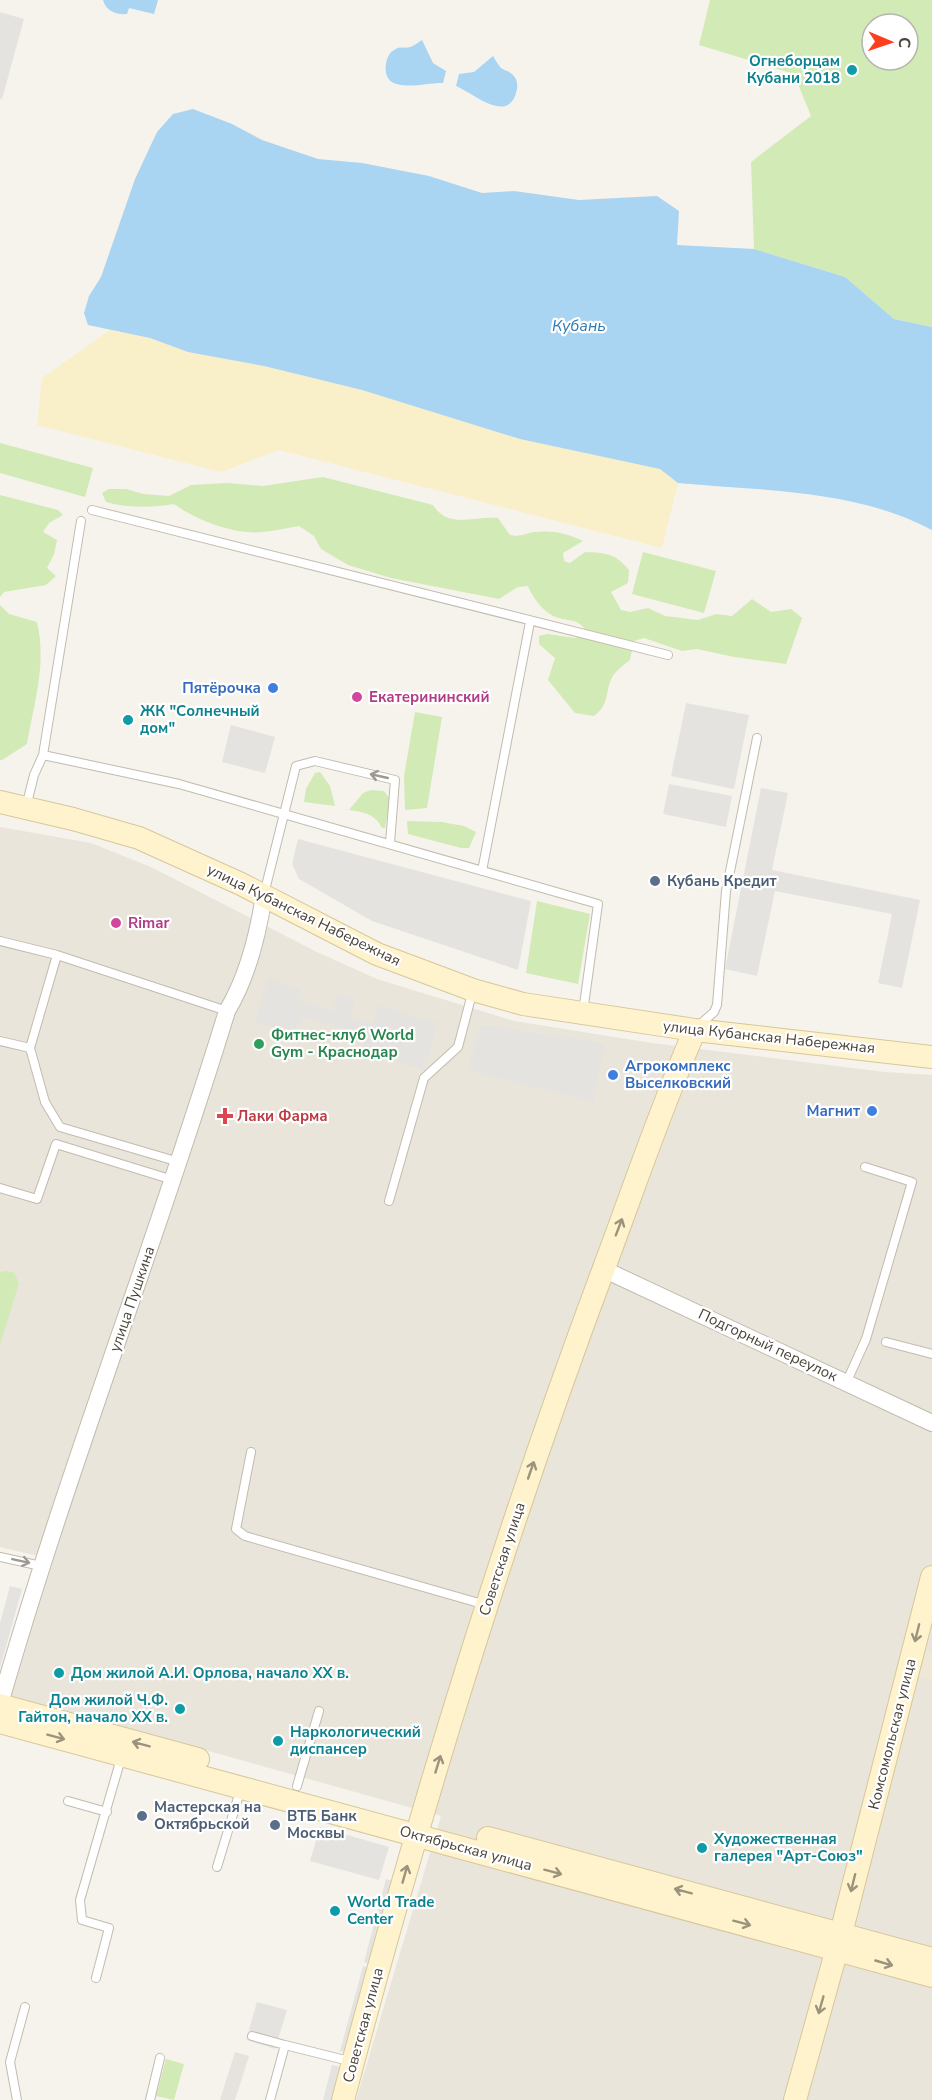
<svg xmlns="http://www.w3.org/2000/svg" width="932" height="2100" viewBox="0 0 932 2100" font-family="'Nunito Sans',sans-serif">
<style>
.residential{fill:#eae5da}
.industrial{fill:#e6e2dd}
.education{fill:#efe8d6}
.green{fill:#d2eab5;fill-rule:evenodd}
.sand{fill:#f9efc9}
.parking{fill:#e5e3e0}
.water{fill:#a9d4f2}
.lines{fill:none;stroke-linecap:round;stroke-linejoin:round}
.lane-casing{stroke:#c2bbae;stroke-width:10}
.street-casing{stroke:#c2bbae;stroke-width:18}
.secondary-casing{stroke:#d6c79b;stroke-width:24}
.lane{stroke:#fff;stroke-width:8}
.street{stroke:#fff;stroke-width:16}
.secondary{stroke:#fff3cd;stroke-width:22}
.oneway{stroke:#9c9892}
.oneway2{stroke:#9c937c}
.culture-dot{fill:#0f9aa8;stroke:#fff;stroke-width:2}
.shop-dot{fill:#3f7fe0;stroke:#fff;stroke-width:2}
.hotel-dot{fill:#d1479c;stroke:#fff;stroke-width:2}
.service-dot{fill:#5c6f8a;stroke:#fff;stroke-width:2}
.leisure-dot{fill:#2e9e5b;stroke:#fff;stroke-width:2}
.health-dot{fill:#e0444e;stroke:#fff;stroke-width:2}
.labels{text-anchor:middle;stroke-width:4.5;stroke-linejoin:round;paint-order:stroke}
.culture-label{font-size:15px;font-weight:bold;fill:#0d838f;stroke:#fff;text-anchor:start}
.shop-label{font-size:15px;font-weight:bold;fill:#366cbe;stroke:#fff;text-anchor:end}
.hotel-label{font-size:15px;font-weight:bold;fill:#b23c85;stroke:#fff;text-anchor:start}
.service-label{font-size:15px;font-weight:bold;fill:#4e5e75;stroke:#fff;text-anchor:start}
.street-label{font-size:15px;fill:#4b4439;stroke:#fff}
.leisure-label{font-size:15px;font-weight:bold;fill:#27864d;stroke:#fff;text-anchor:start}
.health-label{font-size:15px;font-weight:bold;fill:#be3a42;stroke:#fff;text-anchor:start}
.water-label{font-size:16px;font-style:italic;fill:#2e7ab2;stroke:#fff}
</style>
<rect width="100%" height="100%" fill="#f6f3ec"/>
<path class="residential" d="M0,827l91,16 60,24 168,86 58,26 137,42 138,22 233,29 47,3v1025h-576l85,-284 -430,-120 40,-137 -51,-12z"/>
<path class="industrial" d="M235,2052l14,4 -14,44h-15z"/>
<path class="education" d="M926,1651l6,2v28l-13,-4z"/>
<path class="green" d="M710,0h222v327l-38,-8 -49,-42 -91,-28 -3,-87 60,-46 -17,-42 -95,-29zM872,24h36v36h-36z
M0,443l93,25 -8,29 -85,-24z
M323,477l110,28c15,24 39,11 65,13l12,17c10,2 14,-1 24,-3 17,-2 34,1 49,9l-20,12 1,8 6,2 15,-11c21,1 30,1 44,18l-1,13 -17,9 10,18 9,2 18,-4 17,8 33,4 18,-6 16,2 20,-17 19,13 20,-3 11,9 -16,46 -52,-7 -37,-8 -15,2 -38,-13 -10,3 -4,19c-5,4 -11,8 -15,13 -11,13 -3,30 -21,43l-19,-3 -27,-33 7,-22 -16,-14v-8l8,-2 29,4 10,-8c-9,-10 -12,-9 -24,-11 -17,-4 -28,-19 -34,-33l-10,1 -19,12 -108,-21 -43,-13 -27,-16 -7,-13 -15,-10c-13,2 -25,5 -37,6 -28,3 -66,-12 -88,-28 -23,4 -46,4 -68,-2l-4,-9 7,-4h17l17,5 26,2 22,-11 37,-2 35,3z
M0,495l58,15 5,5 -14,8 -6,9 14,8 -3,14 -7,14 9,8 -10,9 -42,7 -4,5z
M643,552l73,19 -12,42 -72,-19z
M0,605l9,9 28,8c10,42 -3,80 -10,122l-25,16h-2z
M415,712l27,5 -15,91 -22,2 -1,-34z
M320,772l10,14 5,20 -31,-4 2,-13 9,-16z
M371,790l13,1 6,8 -5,29h-3c-7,-14 -18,-16 -33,-18l14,-17z
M407,821l35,1 22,4 12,6 -7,16h-8l-53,-14z
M537,901l53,13 -12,70 -52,-11z
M8,1271l6,2 5,10 -19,62v-73z
M166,2059l18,5 -10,36 -18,-4z"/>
<path class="sand" d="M110,330l40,8 38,14 76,14 98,24 158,49 140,30 18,14 -16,65 -383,-98 -58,22 -184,-47 5,-47z"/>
<path class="parking" d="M0,12l24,7 -22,80h-2z
M686,703l63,12 -15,74 -63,-13z
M231,725l44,12 -10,36 -43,-11z
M669,784l63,12 -6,31 -63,-13z
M761,788l27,5 -16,77 148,30 -18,88 -24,-5 14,-69 -117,-23 -18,85 -32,-7z
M298,839l233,62 -13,69 -146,-49 -73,-42 -7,-15z
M268,978l33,11 -3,11 35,11 5,-17 18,5 -6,18 23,7 6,-19 59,18 -14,47 -62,-19 5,-15 -66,-20 -6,18 -40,-12z
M480,1025l91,13 -4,22h6l-5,-1 4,-21 33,6 -12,58 -125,-31z
M10,1586l12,3 -22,79v-45z
M320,1827l69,20 -10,33 -69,-19z
M386,1879l11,3 -23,84 -10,-4z
M363,1966l10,4 -23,83 -10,-2z
M257,2002l30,8 -12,39 -29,-9z
M332,2065l14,3 -9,32h-14z"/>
<path class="water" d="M103,0h55l-4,14 -25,-6 -2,6c-11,1 -21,-3 -24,-14z
M422,40l11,23 13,8 -3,12c-18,-1 -62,14 -57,-19 1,-6 3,-12 10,-15 4,-3 9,0 14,-2 4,-1 9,-5 12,-7z
M493,56c2,3 5,9 8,12 4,3 9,3 12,7 5,5 5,12 3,18 -9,31 -43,0 -60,-7l3,-12 15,-2z
M193,109l39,15 30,16 56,19 44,4 67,13 53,17 32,-2 65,9 78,-4 22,15 -2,34 77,4 91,28 49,42 38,8v203c-77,-41 -169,-39 -254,-47l-18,-14 -140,-30 -158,-49 -98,-24 -76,-14 -38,-14 -62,-13 -4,-12 5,-17 12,-19 34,-98 22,-47 16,-18z"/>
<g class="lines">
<g class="lane-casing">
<path id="lane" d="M92,510l576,145
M43,755l136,29 419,120 -15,108
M26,807l8,-32 9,-20 38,-234
M482,871l48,-249
M264,894l32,-128 19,-5 80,19 -5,63
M0,941l57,14 170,56
M57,955l-27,93 15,54 15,25 119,35
M697,1027l17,-15 3,-7 9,-114 31,-153
M0,1041l30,7
M0,1188l37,11 19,-55 117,36
M389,1201l35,-123 34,-31 15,-57
M886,1342l46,12
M847,1381l19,-42 46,-157 -47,-15
M251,1452l-15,77 9,7 241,69
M0,1557l41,9
M297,1786l22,-75
M68,1801l39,11
M217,1867l24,-79
M96,1978l13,-50 -27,-8 -2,-20 42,-145
M252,2036l33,9
M17,2100l-7,-38 15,-55
M150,2100l10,-42
M270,2100l15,-55 68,17"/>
</g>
<g class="street-casing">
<path id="street" d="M603,1269l329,154
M0,1704c67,-234 156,-460 227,-693 21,-35 31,-76 37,-116"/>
</g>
<g class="secondary-casing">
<path id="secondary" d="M0,802l73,17 66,19 102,46 136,70 96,36 50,14 172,26 237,27
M0,1705l198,54
M0,1722l932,254
M488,1838l444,121
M343,2100c74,-281 159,-560 261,-832 30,-80 57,-161 91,-238
M795,2100l42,-151 95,-372"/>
</g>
<use href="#lane" class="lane"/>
<use href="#street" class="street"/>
<use href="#secondary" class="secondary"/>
</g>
<defs><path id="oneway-shaft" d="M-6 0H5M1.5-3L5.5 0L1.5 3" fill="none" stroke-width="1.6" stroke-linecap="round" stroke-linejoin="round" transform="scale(1.5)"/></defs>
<g class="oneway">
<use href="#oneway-shaft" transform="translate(379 776) rotate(-167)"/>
<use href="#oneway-shaft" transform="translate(21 1561) rotate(12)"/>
</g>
<g class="oneway2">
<use href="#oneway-shaft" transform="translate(619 1227) rotate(-69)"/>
<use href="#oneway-shaft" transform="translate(531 1470) rotate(-71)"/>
<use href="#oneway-shaft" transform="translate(917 1633) rotate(104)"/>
<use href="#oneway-shaft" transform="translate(56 1737) rotate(15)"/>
<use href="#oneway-shaft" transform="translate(141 1744) rotate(-165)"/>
<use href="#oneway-shaft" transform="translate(438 1764) rotate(-73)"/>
<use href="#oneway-shaft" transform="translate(553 1872) rotate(15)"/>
<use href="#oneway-shaft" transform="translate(405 1874) rotate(-74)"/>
<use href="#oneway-shaft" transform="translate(853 1883) rotate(104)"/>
<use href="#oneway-shaft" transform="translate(683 1891) rotate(-165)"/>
<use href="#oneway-shaft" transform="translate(742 1923) rotate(15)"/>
<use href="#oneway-shaft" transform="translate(884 1963) rotate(16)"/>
<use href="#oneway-shaft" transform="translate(821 2005) rotate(106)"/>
</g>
<g class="culture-dot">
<circle cx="852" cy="70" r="6"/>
<circle cx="128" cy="720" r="6"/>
<circle cx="59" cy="1673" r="6"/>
<circle cx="180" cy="1709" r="6"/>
<circle cx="278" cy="1741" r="6"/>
<circle cx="702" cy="1848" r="6"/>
<circle cx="335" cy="1911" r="6"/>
</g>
<g class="shop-dot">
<circle cx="273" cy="688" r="6"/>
<circle cx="613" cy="1075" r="6"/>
<circle cx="872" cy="1111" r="6"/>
</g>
<g class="hotel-dot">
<circle cx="357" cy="697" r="6"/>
<circle cx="116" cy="923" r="6"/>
</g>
<g class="service-dot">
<circle cx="655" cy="881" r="6"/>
<circle cx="142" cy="1816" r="6"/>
<circle cx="275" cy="1825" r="6"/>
</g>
<circle class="leisure-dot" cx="259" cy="1044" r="6"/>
<path class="health-dot" d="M222 1107h6v6h6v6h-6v6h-6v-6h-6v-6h6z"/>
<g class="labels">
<g class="culture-label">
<text x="840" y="66" text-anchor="end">Огнеборцам<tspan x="840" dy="17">Кубани 2018</tspan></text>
<text x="140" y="716">ЖК "Солнечный<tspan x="140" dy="17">дом"</tspan></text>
<text x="71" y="1678">Дом жилой А.И. Орлова, начало XX в.</text>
<text x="168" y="1705" text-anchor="end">Дом жилой Ч.Ф.<tspan x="168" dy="17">Гайтон, начало XX в.</tspan></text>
<text x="290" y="1737">Наркологический<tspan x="290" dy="17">диспансер</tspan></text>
<text x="714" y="1844">Художественная<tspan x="714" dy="17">галерея "Арт-Союз"</tspan></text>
<text x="347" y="1907">World Trade<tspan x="347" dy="17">Center</tspan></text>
</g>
<g class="shop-label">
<text x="261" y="693">Пятёрочка</text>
<text x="625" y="1071" text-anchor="start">Агрокомплекс<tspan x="625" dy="17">Выселковский</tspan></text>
<text x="860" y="1116">Магнит</text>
</g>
<g class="hotel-label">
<text x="369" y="702">Екатерининский</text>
<text x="128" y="928">Rimar</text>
</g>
<g class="service-label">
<text x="667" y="886">Кубань Кредит</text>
<text x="154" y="1812">Мастерская на<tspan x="154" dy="17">Октябрьской</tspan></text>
<text x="287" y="1821">ВТБ Банк<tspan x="287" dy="17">Москвы</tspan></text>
</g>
<g class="street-label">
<text transform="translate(304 915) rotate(26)" y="5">улица Кубанская Набережная</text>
<text transform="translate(769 1037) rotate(6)" y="5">улица Кубанская Набережная</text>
<text transform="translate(132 1299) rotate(-71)" y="5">улица Пушкина</text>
<text transform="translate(768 1345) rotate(25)" y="5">Подгорный переулок</text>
<text transform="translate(502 1559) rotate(-72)" y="5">Советская улица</text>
<text transform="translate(892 1734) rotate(-76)" y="5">Комсомольская улица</text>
<text transform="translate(466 1848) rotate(15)" y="5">Октябрьская улица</text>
<text transform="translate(363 2025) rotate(-75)" y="5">Советская улица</text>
</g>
<g class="leisure-label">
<text x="271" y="1040">Фитнес-клуб World<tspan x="271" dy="17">Gym - Краснодар</tspan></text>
</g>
<g class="health-label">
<text x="237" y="1121">Лаки Фарма</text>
</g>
<g class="water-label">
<text x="579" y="331">Кубань</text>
</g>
</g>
<g transform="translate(890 42) rotate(92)"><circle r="28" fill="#ffffff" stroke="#b7b4b0" stroke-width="1.5"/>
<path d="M0-4.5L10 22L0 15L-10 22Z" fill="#fc3f1d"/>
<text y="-9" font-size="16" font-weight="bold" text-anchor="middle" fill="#4b4439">С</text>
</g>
</svg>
